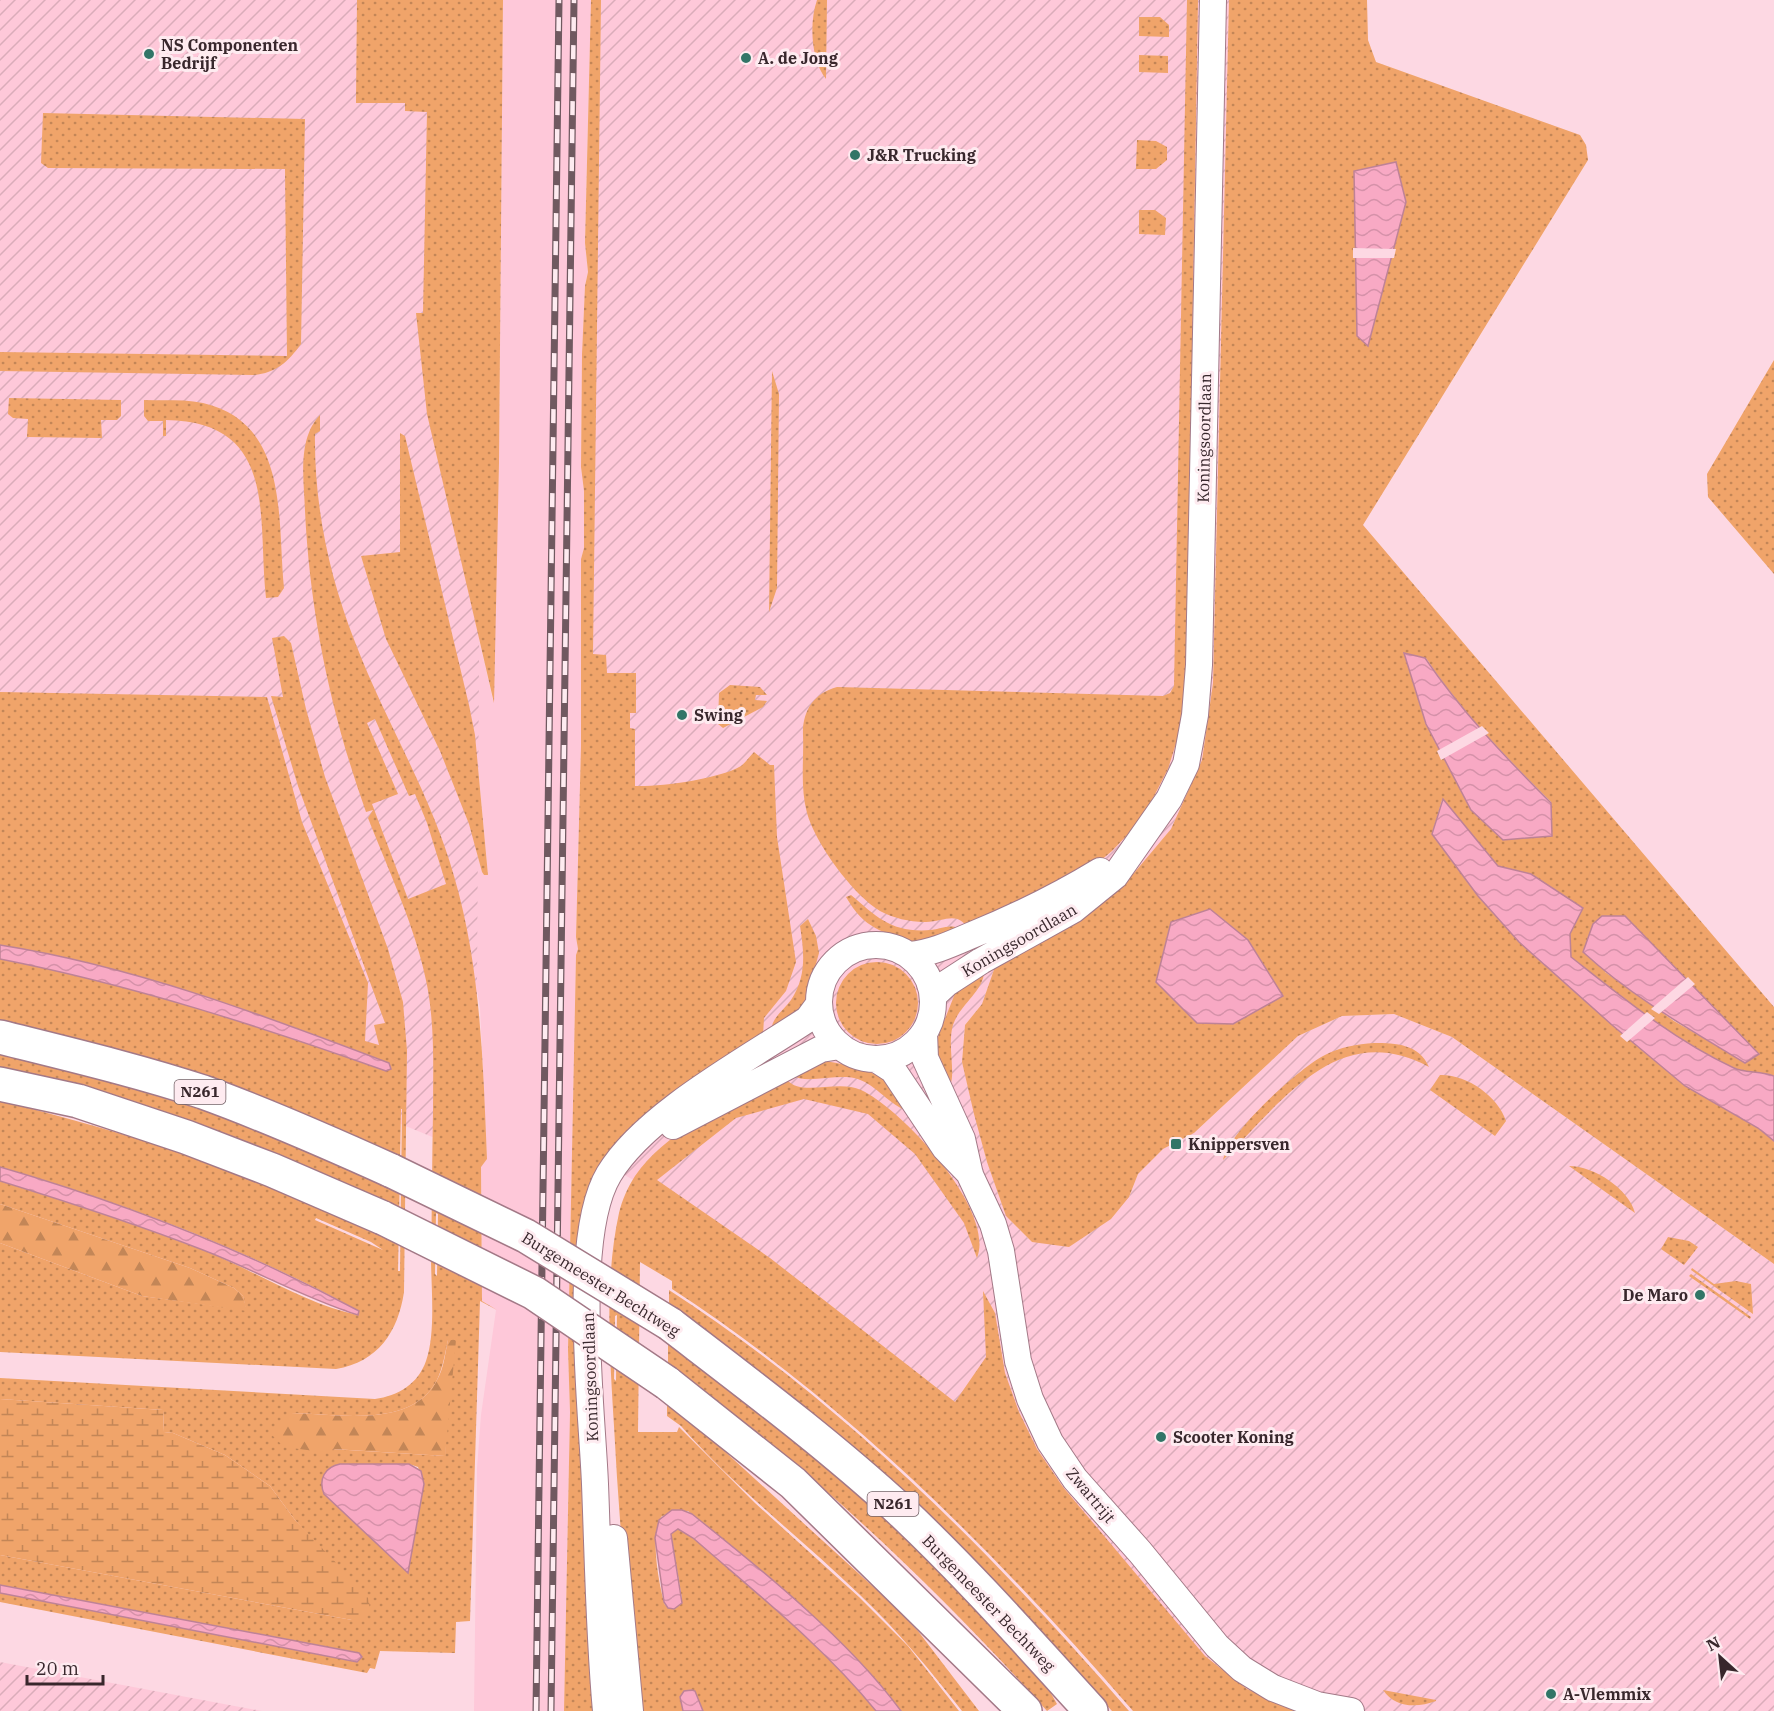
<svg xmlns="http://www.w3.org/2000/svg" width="1774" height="1711" viewBox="0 0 1774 1711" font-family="'IBM Plex Serif',serif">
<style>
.built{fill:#fec8d9}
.industrial{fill:url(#industrial-furrows)}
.grass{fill:url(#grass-dots);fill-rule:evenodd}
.forest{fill:url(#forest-firs)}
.wetland{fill:url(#wetland-marsh)}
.water{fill:url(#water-waves);stroke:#be8296;stroke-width:1.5}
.pier{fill:#fdd8e3}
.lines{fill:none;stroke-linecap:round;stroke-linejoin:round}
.minor-casing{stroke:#a37987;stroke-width:28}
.major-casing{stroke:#a37987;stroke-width:36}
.minor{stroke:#fff;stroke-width:26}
.major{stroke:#fff;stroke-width:33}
.rail-casing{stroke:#705960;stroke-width:7}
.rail{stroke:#feebf0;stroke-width:4.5;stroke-dasharray:14;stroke-linecap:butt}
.major-bridge-casing{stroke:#a37987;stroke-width:36;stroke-linecap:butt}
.major-bridge{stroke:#fff;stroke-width:33}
.poi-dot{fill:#327567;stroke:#feebf0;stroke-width:2}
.labels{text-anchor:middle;stroke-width:6;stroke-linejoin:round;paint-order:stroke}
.shield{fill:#feebf0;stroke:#736267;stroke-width:1.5}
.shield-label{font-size:15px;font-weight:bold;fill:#38272c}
.poi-label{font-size:16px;font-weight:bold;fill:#38272c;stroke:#feebf0;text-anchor:start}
.street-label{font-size:16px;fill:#38272c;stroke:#feebf0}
</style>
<defs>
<pattern id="industrial-furrows" width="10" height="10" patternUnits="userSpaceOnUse" patternTransform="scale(1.5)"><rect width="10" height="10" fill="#fec8d9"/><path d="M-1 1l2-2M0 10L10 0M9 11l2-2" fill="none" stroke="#daacba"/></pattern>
<pattern id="grass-dots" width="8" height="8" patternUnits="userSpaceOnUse" patternTransform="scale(1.5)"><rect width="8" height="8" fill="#f0a46a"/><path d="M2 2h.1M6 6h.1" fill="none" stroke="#c38657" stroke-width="1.8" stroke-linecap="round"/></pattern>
<pattern id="forest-firs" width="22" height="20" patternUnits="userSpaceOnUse" patternTransform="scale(1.5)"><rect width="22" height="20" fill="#f0a46a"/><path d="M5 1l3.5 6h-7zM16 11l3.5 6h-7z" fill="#c38657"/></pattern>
<pattern id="wetland-marsh" width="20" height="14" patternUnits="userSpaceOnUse" patternTransform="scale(1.5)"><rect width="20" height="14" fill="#f0a46a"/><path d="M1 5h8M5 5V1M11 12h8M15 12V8" fill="none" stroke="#c38657"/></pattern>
<pattern id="water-waves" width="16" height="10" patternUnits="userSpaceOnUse" patternTransform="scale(1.5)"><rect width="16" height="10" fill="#f8a9c4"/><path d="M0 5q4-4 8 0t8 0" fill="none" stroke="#d591a9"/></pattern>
</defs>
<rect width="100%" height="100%" fill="#fdd8e3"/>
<path class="built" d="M503,0h88l-6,243 3,29 -3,14 -3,68 -1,113 3,24v57l-3,11v187l-5,191 2,12 -2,6 -8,395 2,62 -6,299h-90l3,-243 4,-53 15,-105 -14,-9 -1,-135 6,-7 -7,-151 -6,-35 -5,-149 13,48 2,3h4l-13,-140 -48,-321 66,286 6,-237z"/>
<path class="industrial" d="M0,0h483l-7,1155 -114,-47 -362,-108z
M596,0h633l-16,683 -11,77 -31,69 -37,44 -54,45 -83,43 -15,43 -17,21 -3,37 25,100 19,54 26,26 97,-45 9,-23 25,-25 31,-16 104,-97 44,-20 52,-2 58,23 322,227v447h-514l-574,-501 -107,-61z
M0,1662l262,49h-262z"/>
<path class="grass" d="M357,0h146l-4,463 -5,240 -67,-289 -11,-101h7l4,-201 -22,-1v-8h-49z
M591,0h10l-8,654 13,1 1,18h29v40h-6v15l5,1v57c25,1 84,-7 106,-20 5,-4 8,-9 13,-14l16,13h4l3,72 19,125 -10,29 -22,27 -1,17 -164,142v534h-35l6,-299 -2,-62 8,-395 2,-6 -2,-12 5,-191v-187l3,-11v-57l-3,-24 1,-113 3,-68 3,-14 -3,-29z
M817,0h10l-1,79c-15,-19 -17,-56 -9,-79z
M1187,0h11l-11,654 -3,52 -6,31 -10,32 -16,31 -18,28 -22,23 -12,10 -131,69c-12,-21 -26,-7 -45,-8 -14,0 -31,-4 -44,-11 -27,-16 -65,-68 -73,-98 -7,-26 -3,-53 -4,-78 -1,-24 11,-42 34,-48l326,9 7,-3 4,-7z
M1229,0h138l1,40 8,22 204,73 6,10 2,15 -225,365 411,482v69c-13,-5 -30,-3 -40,-8 -60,-28 -111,-70 -163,-111l-1,-23 -39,-60 -33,-8 -56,-66 -10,34 46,62 41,46 166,144 73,42 16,13v123l-322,-227 -58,-23 -52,2 -44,20 -104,97 -31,16 -25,25 -9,23 -18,22 -42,28 -37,-5 -26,-26 -19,-54 -13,-48 -12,-52 3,-37 17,-21 15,-43 83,-43 54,-45 37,-44 31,-69 11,-77zM1354,171l52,31 -38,144 -12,-128zM1426,658c35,53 80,99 125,144v34l-48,4zM1602,916h23l133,137 -13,9 -71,-41 -69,-49z
M1139,17h21l9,8v12l-30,-1z
M1139,55l29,1v17l-29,-1z
M43,113l262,6 -4,225c-13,18 -25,29 -47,31l-254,-4v-19l287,4 -2,-187 -237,-1 -7,-5z
M1137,140l19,1 11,6v13l-11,9h-20z
M1139,210h16l11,8 -1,17 -26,-1z
M1774,360v214l-66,-77 -1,-23z
M772,371l7,23 -2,194 -8,24z
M9,398l112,2v16l-4,4h-16l1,18 -75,-1 1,-18 -15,-1 -5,-4z
M144,400c20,1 40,-1 59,3 87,20 74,118 81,185l-6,9 -12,1c-9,-81 13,-176 -100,-178v16h-3v-15h-15l-4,-5z
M320,415v16l-5,3c-1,71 14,142 40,208 30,79 76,152 99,234 27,92 29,187 33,283l-6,8 1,134 15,9 -17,-9 -10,320 -14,1 -1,31 -75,-2 -5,18 -5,-1 -3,5 -367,-71v-9l36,6 321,63 2,-9 -359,-68v-30l352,65 -24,-63 -33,-37 -25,-34 -45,-31 -52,-22 -9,-1 -1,-22 -163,-11v-21l375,21c23,-3 43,-15 51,-38 10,-28 5,-74 5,-104 1,-49 1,-97 2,-145 0,-43 2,-85 -6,-127 -11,-57 -38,-113 -59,-167l5,-8 -7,2c-35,-98 -56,-198 -61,-301 -1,-31 -8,-72 15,-96zM375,719l34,77 6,-2 12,29 19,61 -38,15 -36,-95 26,-10 -31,-71zM436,1213l2,1 -1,62 -2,-2zM448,1340l-3,116 -113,-7 -41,-36c46,1 121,16 146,-33 6,-12 8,-27 11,-40zM340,1464h69l9,3 6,17 -17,88 -83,-78 -2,-10z
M400,433l5,3 64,269 6,30 13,140h-4l-2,-3 -13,-48 -29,-73 -54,-112 -25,-83 39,-4z
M284,636l7,7 15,66 19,68 63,172 15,53 4,49 -3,241c-6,40 -26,70 -68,77l-336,-17v-109l142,53 104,14 -3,-14 -9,-8 -44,-20 -190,-64v-23c68,21 136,43 203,69 51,20 101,54 155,65l1,-4c-113,-62 -235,-108 -359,-144v-66c87,21 173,47 257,79 20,8 40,15 59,24 22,10 43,25 67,32l1,-35c-127,-53 -250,-97 -384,-129v-19l93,23 115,36 97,37 79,34 -1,-32c-124,-56 -251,-97 -383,-129v-330l267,5 35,125 66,161 -3,58 14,4 -5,-20 11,-2 -87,-237 -27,-90 12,1 -11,-59zM401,1109h1l-2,162h-2zM316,1218l55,24 12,8 -68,-30z
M730,685l30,2 7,8h-11l-1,5 12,1 -4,6 -40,21 -5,-4 1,-31z
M851,895c27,23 41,38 80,35 9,-1 18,-6 27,-2l-42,16c-34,-13 -51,-14 -70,-47z
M808,919l8,17 3,17 -12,43 -8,17 -28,18c1,-14 13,-21 20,-31 16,-24 13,-48 9,-74z
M836 1003a41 41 0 1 1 82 0a41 41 0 1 1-82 0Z
M984,974c-3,19 -25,32 -31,51 -6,19 3,49 -3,60 -12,-14 -17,-33 -11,-51l17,-43z
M1374,1043c22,0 45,1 55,24 -91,-49 -148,36 -206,93 6,-28 76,-92 102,-105 15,-8 32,-11 49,-12z
M820,1061c15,0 56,10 68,21 7,6 12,19 17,28 -19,-8 -30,-27 -51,-32 -18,-4 -48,6 -60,-2z
M1440,1075c26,-1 58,21 66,46l-11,15 -65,-46z
M787,1080c15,17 51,-1 74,10 41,19 135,120 116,168l-13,-35 -49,-69 -47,-40 -64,-15 -68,19 -79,62 113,78 185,144 31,-45 -3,-66 12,22 10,60 14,39 18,37 26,38 142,169 42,33 49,22h-163c-137,-158 -286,-308 -461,-422v-8l-32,-19 -2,170h39l2,-5 76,76 104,94 49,49 51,65h-58l-40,-48 -73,-68 -100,-84 -26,5c-13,16 -3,70 3,89l9,4 8,-10 -11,-65 7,-5 15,9c63,55 131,108 183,173h-173l-8,-19 -4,-2 -11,7 3,14h-43c-13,-94 -21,-190 -26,-285 -4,-69 -10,-144 5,-213 3,-13 9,-26 16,-37 36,-51 98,-71 152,-96zM617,1315l-1,66 -2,-2 1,-63z
M1569,1166c25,0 60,23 66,47z
M1668,1237l21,4 9,6 -14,18 -23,-16z
M1692,1268l22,16 22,-3 15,3 2,30 -62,-44z
M1691,1274l60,43 -1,2 -61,-43z
M669,1290c175,113 324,264 460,421h-17l-125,-137 -318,-267z
M668,1342l186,147 85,80 105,112 13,23 -10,7c-115,-129 -240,-245 -379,-347z
M667,1403l42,34 182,166 27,28 61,80h-17c-32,-41 -64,-80 -102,-116 -59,-57 -125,-107 -179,-169l-14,-10z
M1383,1690l53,10v1c-19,7 -41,7 -53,-11z"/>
<path class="forest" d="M0,1204l190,64 44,20 9,8 4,15 -105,-15 -142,-53z
M448,1340h8l-11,116 -112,-7 -3,4 -46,-6 -15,-15 22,-19c46,1 121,16 146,-33 7,-12 8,-27 11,-40z"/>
<path class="wetland" d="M0,1399l163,11 1,22 9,1 52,22 45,31 25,34 72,75c6,14 0,25 -15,25l-352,-65z"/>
<path class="water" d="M1396,162l10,40 -38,144 -11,-10 -3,-165z
M1404,653l21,5c36,53 81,100 126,145l1,33 -49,4 -32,-30 -45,-86z
M1443,799l55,67 33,8 52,34 -13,26 1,23c52,41 103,83 163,111 10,5 27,3 40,8v65l-16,-13 -73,-42 -73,-61 -93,-83 -41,-46 -46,-62z
M1210,909l38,31 35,56 -50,28 -36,-1 -41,-41 15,-60z
M1602,916h23l134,138 -14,9c-56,-34 -113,-66 -162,-111l10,-28z
M0,945c133,21 263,70 389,118l2,6 -5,2c-127,-45 -254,-86 -386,-112z
M0,1167c124,36 245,83 359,144l-1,4c-54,-17 -103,-45 -155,-65 -67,-26 -135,-48 -203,-69z
M340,1464h69l12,7 3,13 -16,89 -84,-79c-6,-15 1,-27 16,-30z
M672,1510h10l10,4c69,55 157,126 209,197h-25c-53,-65 -120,-118 -183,-173l-15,-9 -7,5 11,69 -8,6 -6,-1 -4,-6 -9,-64 4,-18z
M0,1585l359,68 3,4 -5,5 -357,-69z
M692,1690l3,1 8,20h-20l-3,-14 4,-6z"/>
<path class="pier" d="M1353,248l43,1 -2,9h-41z
M1482,726l7,7 -48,27 -4,-9z
M1688,977l7,7 -36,30 -8,-5z
M1647,1012l8,6 -28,24 -7,-6z"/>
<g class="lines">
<g class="minor-casing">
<path id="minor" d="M819 1002a57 57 0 1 1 114 0a57 57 0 1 1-114 0Z
M910,955c22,-2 41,-11 62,-20 44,-18 87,-39 128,-64
M933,996l14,-13 34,-22 92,-51 42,-34 54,-77 17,-35 9,-49 4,-50 14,-665
M924,1033l1,25 37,81 8,36 23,49 8,27 17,110 12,38 20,43 25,37 65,73 77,94 25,23 31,19 44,17 34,6
M876,1059l17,11 52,78 25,26
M673,1126l148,-77 19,-3
M614,1538l16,173
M606,1711c-7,-75 -8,-151 -11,-227 -3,-75 -24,-247 14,-310 36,-60 139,-115 199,-155l11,-15"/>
</g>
<g class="major-casing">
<path id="major" d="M0,1037c68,17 136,33 203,55 64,23 127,51 189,79
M0,1084l78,17 108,36 86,33 111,48
M670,1324c78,60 157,119 230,186 67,63 129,133 191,201
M667,1383l126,100 232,228"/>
</g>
<use href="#minor" class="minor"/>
<use href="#major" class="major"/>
<g class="rail-casing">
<path id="rail" d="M536,1711l23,-1711
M551,1711l23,-1711"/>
</g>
<use href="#rail" class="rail"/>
<g class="major-bridge-casing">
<path id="major-bridge" d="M392,1171l134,65 144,88
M383,1218l151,75 133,90"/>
</g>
<use href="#major-bridge" class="major-bridge"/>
</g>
<g class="poi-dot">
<circle cx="149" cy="54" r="6"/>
<circle cx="746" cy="58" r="6"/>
<circle cx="855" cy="155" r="6"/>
<circle cx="682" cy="715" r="6"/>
<rect x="1170" y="1138" width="12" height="12" rx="3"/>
<circle cx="1700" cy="1295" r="6"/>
<circle cx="1161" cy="1437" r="6"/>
<circle cx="1551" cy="1694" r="6"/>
</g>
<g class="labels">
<g class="shield">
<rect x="174.5" y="1080" width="51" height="24" rx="4.5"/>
<rect x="867.5" y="1492" width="51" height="24" rx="4.5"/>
</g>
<g class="shield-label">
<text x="200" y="1097">N261</text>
<text x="893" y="1509">N261</text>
</g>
<g class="poi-label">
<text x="161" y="51">NS Componenten<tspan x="161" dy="18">Bedrijf</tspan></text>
<text x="758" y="64">A. de Jong</text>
<text x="867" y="161">J&amp;R Trucking</text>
<text x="694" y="721">Swing</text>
<text x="1188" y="1150">Knippersven</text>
<text x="1688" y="1301" text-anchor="end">De Maro</text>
<text x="1173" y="1443">Scooter Koning</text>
<text x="1563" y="1700">A-Vlemmix</text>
</g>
<g class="street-label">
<text transform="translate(1204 438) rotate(-89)" y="6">Koningsoordlaan</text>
<text transform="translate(1019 940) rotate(-30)" y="6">Koningsoordlaan</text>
<text transform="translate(601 1284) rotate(32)" y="6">Burgemeester Bechtweg</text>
<text transform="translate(590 1377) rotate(-92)" y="6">Koningsoordlaan</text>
<text transform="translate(1091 1495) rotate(50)" y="6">Zwartrijt</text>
<text transform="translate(989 1603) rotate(46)" y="6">Burgemeester Bechtweg</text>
</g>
</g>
<g transform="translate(1720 1657) rotate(333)" stroke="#feebf0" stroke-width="4.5" paint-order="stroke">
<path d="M0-4.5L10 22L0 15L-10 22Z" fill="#38272c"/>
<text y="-9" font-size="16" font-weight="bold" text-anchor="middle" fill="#38272c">N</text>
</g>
<path d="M27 1675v9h76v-9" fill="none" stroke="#38272c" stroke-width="3"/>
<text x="36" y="1675" font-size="18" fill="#38272c" stroke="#feebf0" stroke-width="4.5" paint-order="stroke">20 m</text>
</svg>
